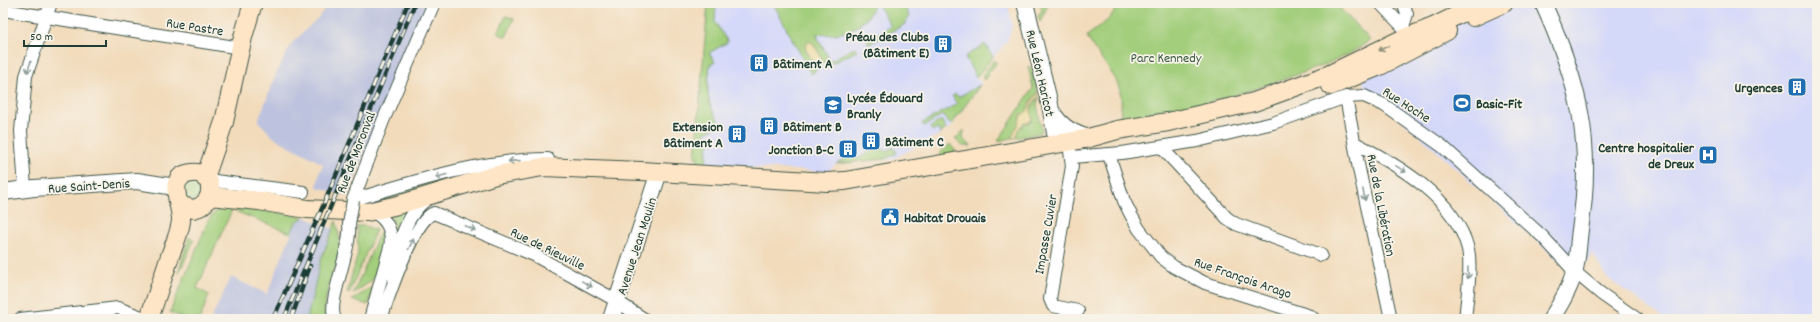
<svg xmlns="http://www.w3.org/2000/svg" width="1820" height="322" viewBox="0 0 1820 322" font-family="Dekko,sans-serif">
<style>
.built{fill:#d4d8f9}
.industrial{fill:#bdc3de}
.green{fill:#a3ce7b;stroke:#618658}
.sand{fill:#eeda9e;stroke:#868c69}
.lines{fill:none;stroke-linecap:round;stroke-linejoin:round}
.minor-casing{stroke:#3f5548;stroke-width:14}
.tertiary-casing{stroke:#3f5548;stroke-width:18}
.secondary-casing{stroke:#3f5548;stroke-width:20}
.minor{stroke:#fff;stroke-width:12}
.tertiary{stroke:#fff;stroke-width:16}
.secondary{stroke:#fee5c5;stroke-width:18}
.rail-casing{stroke:#1f3d34;stroke-width:4.5}
.rail{stroke:#f7f3e8;stroke-width:3;stroke-dasharray:9;stroke-linecap:butt}
.minor-bridge-casing{stroke:#3f5548;stroke-width:14;stroke-linecap:butt}
.minor-bridge{stroke:#fff;stroke-width:12}
.oneway{stroke:#8e917c}
.oneway2{stroke:#8f9e9a}
.labels{text-anchor:middle;stroke-width:3.5;stroke-linejoin:round;paint-order:stroke}
.street-label{font-size:14px;fill:#1f3d34;stroke:#f7f3e8}
.poi-label{font-size:14px;font-weight:bold;fill:#1f3d34;stroke:#f7f3e8;text-anchor:start}
.park-label{font-size:14px;fill:#395a42;stroke:#f7f3e8}
</style>
<rect width="100%" height="100%" fill="#f7f3e8"/>
<filter id="ink" filterUnits="userSpaceOnUse"><feTurbulence type="fractalNoise" baseFrequency=".025" numOctaves="2"/><feDisplacementMap in="SourceGraphic" scale="8" xChannelSelector="R" yChannelSelector="G"/><feConvolveMatrix kernelMatrix="1 2 1 2 8 2 1 2 1" color-interpolation-filters="sRGB"/></filter>
<filter id="wash" filterUnits="userSpaceOnUse"><feTurbulence type="fractalNoise" baseFrequency=".012" numOctaves="4" result="noise"/><feDisplacementMap in="SourceGraphic" scale="16" xChannelSelector="R" yChannelSelector="G"/><feGaussianBlur stdDeviation="0.9" result="paint"/><feColorMatrix in="noise" values="0 0 0 0 0 0 0 0 0 0 0 0 0 0 0 0 0 1.4 0 .05"/><feComposite in="paint" operator="in"/></filter>
<g filter="url(#wash)">
<rect width="100%" height="100%" fill="#f2dbbb"/>
<path class="built" d="M708,3h300l4,24 -5,14 -31,36 5,6 -1,2 -27,39 -9,8 -51,27 -57,5 -9,8 -130,-8 1,-7h-3z
M1474,3h343v316h-152l-59,-42 -14,-25 -3,10 -21,7 -204,-183 -4,-22z"/>
<path class="industrial" d="M329,3h98l-79,193 -31,-9 2,-13 4,-10 -50,-27 -15,-16 19,-49 15,-29 26,-25z
M304,217l29,12 3,-8 2,10 2,13 -1,9 -13,48 -2,15 2,3h-115l20,-42 36,17 29,-72z"/>
<path class="green" d="M708,3h8l-1,19 13,20 -19,11 6,9 -5,3c-3,28 -5,34 10,59l-15,9 5,10 -2,2 -2,19h-9l1,-7h-3z
M773,3h102c-9,26 -34,34 -59,31l14,27 25,-14 2,4 -29,14 -4,-3 -11,-19 -8,5 11,20 -1,3 -4,3z
M877,3h27l5,13 -4,8 -36,20 -2,-4 24,-14z
M1040,3h9l-9,19 -2,-6 4,-6z
M1114,3h221l35,37c-21,17 -48,26 -74,35 -58,21 -116,36 -177,47 10,-45 -15,-51 -32,-86l21,-16 8,-11z
M506,16l8,3 -8,18 -8,-4z
M985,44l8,13 -17,20 -11,-20z
M994,60l2,3 -12,17 -2,-4z
M1028,66l4,2 6,25c-7,6 -8,13 -12,20 -5,9 -11,15 -14,25l-14,3 35,-53z
M980,85l-28,39 -4,-1 -5,-8 -19,11 -2,-3 35,-19 -5,-8 4,-2 2,3z
M1039,97l-2,8 5,26 -2,2 -24,5 2,-8 6,-7h4l3,-2v-13z
M939,121h3l4,8 -6,5 -2,-5 -5,2 -2,-4z
M964,130l-1,9 8,7h-8l-8,-7z
M950,144l6,8 -3,5h-14l1,-4z
M893,147l4,6 -12,6 -49,5 9,-5 -1,-3 9,-5 5,8 17,-10 1,3 5,-3 6,2z
M527,163l-160,41 6,-4 94,-27z
M191,181l7,1 4,5 -3,13h-13l-3,-13z
M231,205l73,12 -8,5 -5,11 -59,-23 -35,78 12,7 -9,24h-16l-14,-7 39,-93 9,-10z
M410,208l-12,29 -6,-18 -5,-4z
M336,221c2,8 4,16 4,25 -1,19 -21,57 -14,73h-19l14,-60z
M357,226h8l11,4 -27,63h-2l11,-40z
M380,232l4,2 -1,13 -8,31 -22,16z
M189,237l5,3 -12,27 -4,6z
M374,286l-6,19 -16,-5z"/>
<path class="sand" d="M807,41l6,2 11,19 -8,5 -11,-19z
M1038,93l1,4c-12,9 -7,12 -7,22l-4,4h-4l-6,7 -2,8h-4c2,-9 8,-15 9,-23l6,-4 3,-8z"/>
</g>
<g filter="url(#ink)">
<g class="lines">
<g class="minor-casing">
<path id="minor" d="M1380,3l23,24 10,15
M3,10l238,38
M1403,27l4,-13 -4,-11
M1346,97l13,72 32,150
M1355,143c43,22 100,55 113,106 4,19 -1,50 -3,70
M1162,148l65,70 9,6 85,31
M1070,151l2,15 -22,133 3,7 25,5
M1109,155l15,46 7,14 8,14 22,28 13,10 31,16 105,33 4,3
M1072,157l50,-4 75,-12 76,-18 73,-26 18,-1 20,9 58,41 101,91 32,35 25,21 37,26
M207,180l96,12
M25,189l-4,-58 5,-55 25,-73
M353,200c63,-19 129,-41 195,-41
M353,200l30,-79 51,-118
M390,274c9,-27 13,-57 37,-75
M20,319l98,-11 29,11
M335,319c-9,-16 17,-69 14,-95
M370,319l20,-72c3,-16 -3,-28 -17,-35
M381,319c7,-21 33,-100 53,-106l100,42 76,42 34,22"/>
</g>
<g class="tertiary-casing">
<path id="tertiary" d="M1025,3l25,102 7,39
M1543,3c36,80 51,139 37,227 -2,14 -2,29 -6,43 -4,16 -14,32 -23,46
M1052,112c9,15 23,23 39,26
M3,192l31,-4 103,-7 38,6
M611,319l48,-147"/>
</g>
<g class="secondary-casing">
<path id="secondary" d="M1473,17l31,-14
M1331,86l49,-20 67,-35
M205,178l19,-56 19,-85 10,-34
M210,196l49,5 48,8 60,3 31,-7 98,-30 47,-8 98,4 186,11 18,-1 240,-42 32,-9 51,-8 86,-20 74,-27 72,-35 33,-13 50,-24
M149,319c7,-22 15,-44 22,-66 4,-10 9,-22 10,-32 1,-16 -17,-45 11,-48 22,-3 26,31 1,36l-10,-3 -4,-3"/>
</g>
<use href="#minor" class="minor"/>
<use href="#tertiary" class="tertiary"/>
<use href="#secondary" class="secondary"/>
<g class="rail-casing">
<path id="rail" d="M273,319l51,-115 84,-201
M284,319l131,-316
M291,319l19,-53"/>
</g>
<use href="#rail" class="rail"/>
<g class="minor-bridge-casing">
<path id="minor-bridge" d="M349,224l4,-24"/>
</g>
<use href="#minor-bridge" class="minor-bridge"/>
</g>
<defs><path id="oneway-shaft" d="M-6 0H5M1.5-3L5.5 0L1.5 3" fill="none" stroke-width="1.6" stroke-linecap="round" stroke-linejoin="round"/></defs>
<use class="oneway" href="#oneway-shaft" transform="translate(1384 48) rotate(153)"/>
<g class="oneway2">
<use href="#oneway-shaft" transform="translate(29 67) rotate(108)"/>
<use href="#oneway-shaft" transform="translate(514 161) rotate(176)"/>
<use href="#oneway-shaft" transform="translate(1401 169) rotate(31)"/>
<use href="#oneway-shaft" transform="translate(441 176) rotate(165)"/>
<use href="#oneway-shaft" transform="translate(1364 195) rotate(78)"/>
<use href="#oneway-shaft" transform="translate(470 228) rotate(23)"/>
<use href="#oneway-shaft" transform="translate(411 244) rotate(-65)"/>
<use href="#oneway-shaft" transform="translate(1468 273) rotate(89)"/>
<use href="#oneway-shaft" transform="translate(587 284) rotate(29)"/>
</g>
</g>
<defs>
<g id="building-square" transform="scale(1)"><rect x="-9" y="-9" width="18" height="18" rx="4" fill="#1f6fb2" stroke="#f7f3e8"/><path d="M-4-6H4V6H1V3H-1V6H-4ZM-2.5-4.3h1.7v1.8h-1.7ZM.8-4.3h1.7v1.8H.8ZM-2.5-1h1.7V.8h-1.7ZM.8-1h1.7V.8H.8Z" fill="#fff"/></g>
<g id="stadium-square" transform="scale(1)"><rect x="-9" y="-9" width="18" height="18" rx="4" fill="#1f6fb2" stroke="#f7f3e8"/><path d="M0-5a6.5 5 0 1 0 0 10a6.5 5 0 1 0 0-10ZM-3.5-1.8h7v3.6h-7Z" fill="#fff"/></g>
<g id="school-square" transform="scale(1)"><rect x="-9" y="-9" width="18" height="18" rx="4" fill="#1f6fb2" stroke="#f7f3e8"/><path d="M0-5L7-2L0 1L-7-2ZM-4 1L0 2.5L4 1V4Q0 6-4 4Z" fill="#fff"/></g>
<g id="hospital-square" transform="scale(1)"><rect x="-9" y="-9" width="18" height="18" rx="4" fill="#1f6fb2" stroke="#f7f3e8"/><path d="M-5-5h3v3.5h4V-5h3V5h-3V1.5h-4V5h-3Z" fill="#fff"/></g>
<g id="civic-square" transform="scale(1)"><rect x="-9" y="-9" width="18" height="18" rx="4" fill="#1f6fb2" stroke="#f7f3e8"/><path d="M-.6-6.5H3V-4.5H.6V-3L4-1V1h2V6H-6V1h2V-1L-.6-3ZM-1.2 2.5V6h2.4V2.5Z" fill="#fff"/></g>
</defs>
<g fill-rule="evenodd">
<use href="#building-square" x="943" y="44"/>
<use href="#building-square" x="759" y="63"/>
<use href="#building-square" x="1797" y="87"/>
<use href="#stadium-square" x="1462" y="103"/>
<use href="#school-square" x="833" y="105"/>
<use href="#building-square" x="769" y="126"/>
<use href="#building-square" x="737" y="134"/>
<use href="#building-square" x="871" y="141"/>
<use href="#building-square" x="848" y="149"/>
<use href="#hospital-square" x="1708" y="155"/>
<use href="#civic-square" x="890" y="217"/>
</g>
<g class="labels">
<g class="street-label">
<text transform="translate(195 26) rotate(9)" y="5">Rue Pastre</text>
<text transform="translate(1041 73) rotate(77)" y="5">Rue Léon Haricot</text>
<text transform="translate(1407 104) rotate(33)" y="5">Rue Hoche</text>
<text transform="translate(355 152) rotate(-69)" y="5">Rue de Moronval</text>
<text transform="translate(89 185) rotate(-4)" y="5">Rue Saint-Denis</text>
<text transform="translate(1382 205) rotate(79)" y="5">Rue de la Libération</text>
<text transform="translate(1045 234) rotate(-80)" y="5">Impasse Cuvier</text>
<text transform="translate(636 246) rotate(-72)" y="5">Avenue Jean Moulin</text>
<text transform="translate(548 248) rotate(26)" y="5">Rue de Rieuville</text>
<text transform="translate(1243 277) rotate(19)" y="5">Rue François Arago</text>
</g>
<g class="poi-label">
<text x="929" y="41" text-anchor="end">Préau des Clubs<tspan x="929" dy="16">(Bâtiment E)</tspan></text>
<text x="773" y="68">Bâtiment A</text>
<text x="1783" y="92" text-anchor="end">Urgences</text>
<text x="847" y="102">Lycée Édouard<tspan x="847" dy="16">Branly</tspan></text>
<text x="1476" y="108">Basic-Fit</text>
<text x="723" y="131" text-anchor="end">Extension<tspan x="723" dy="16">Bâtiment A</tspan></text>
<text x="783" y="131">Bâtiment B</text>
<text x="885" y="146">Bâtiment C</text>
<text x="1694" y="152" text-anchor="end">Centre hospitalier<tspan x="1694" dy="16">de Dreux</tspan></text>
<text x="834" y="154" text-anchor="end">Jonction B-C</text>
<text x="904" y="222">Habitat Drouais</text>
</g>
<g class="park-label">
<text x="1166" y="62">Parc Kennedy</text>
</g>
</g>
<rect width="1820" height="322" fill="none" stroke="#f7f3e8" stroke-width="16"/>
<path d="M24 40v6h82v-6" fill="none" stroke="#1f3d34" stroke-width="2"/>
<text x="30" y="40" font-size="12" fill="#1f3d34" stroke="#f7f3e8" stroke-width="3" paint-order="stroke">50 m</text>
</svg>
